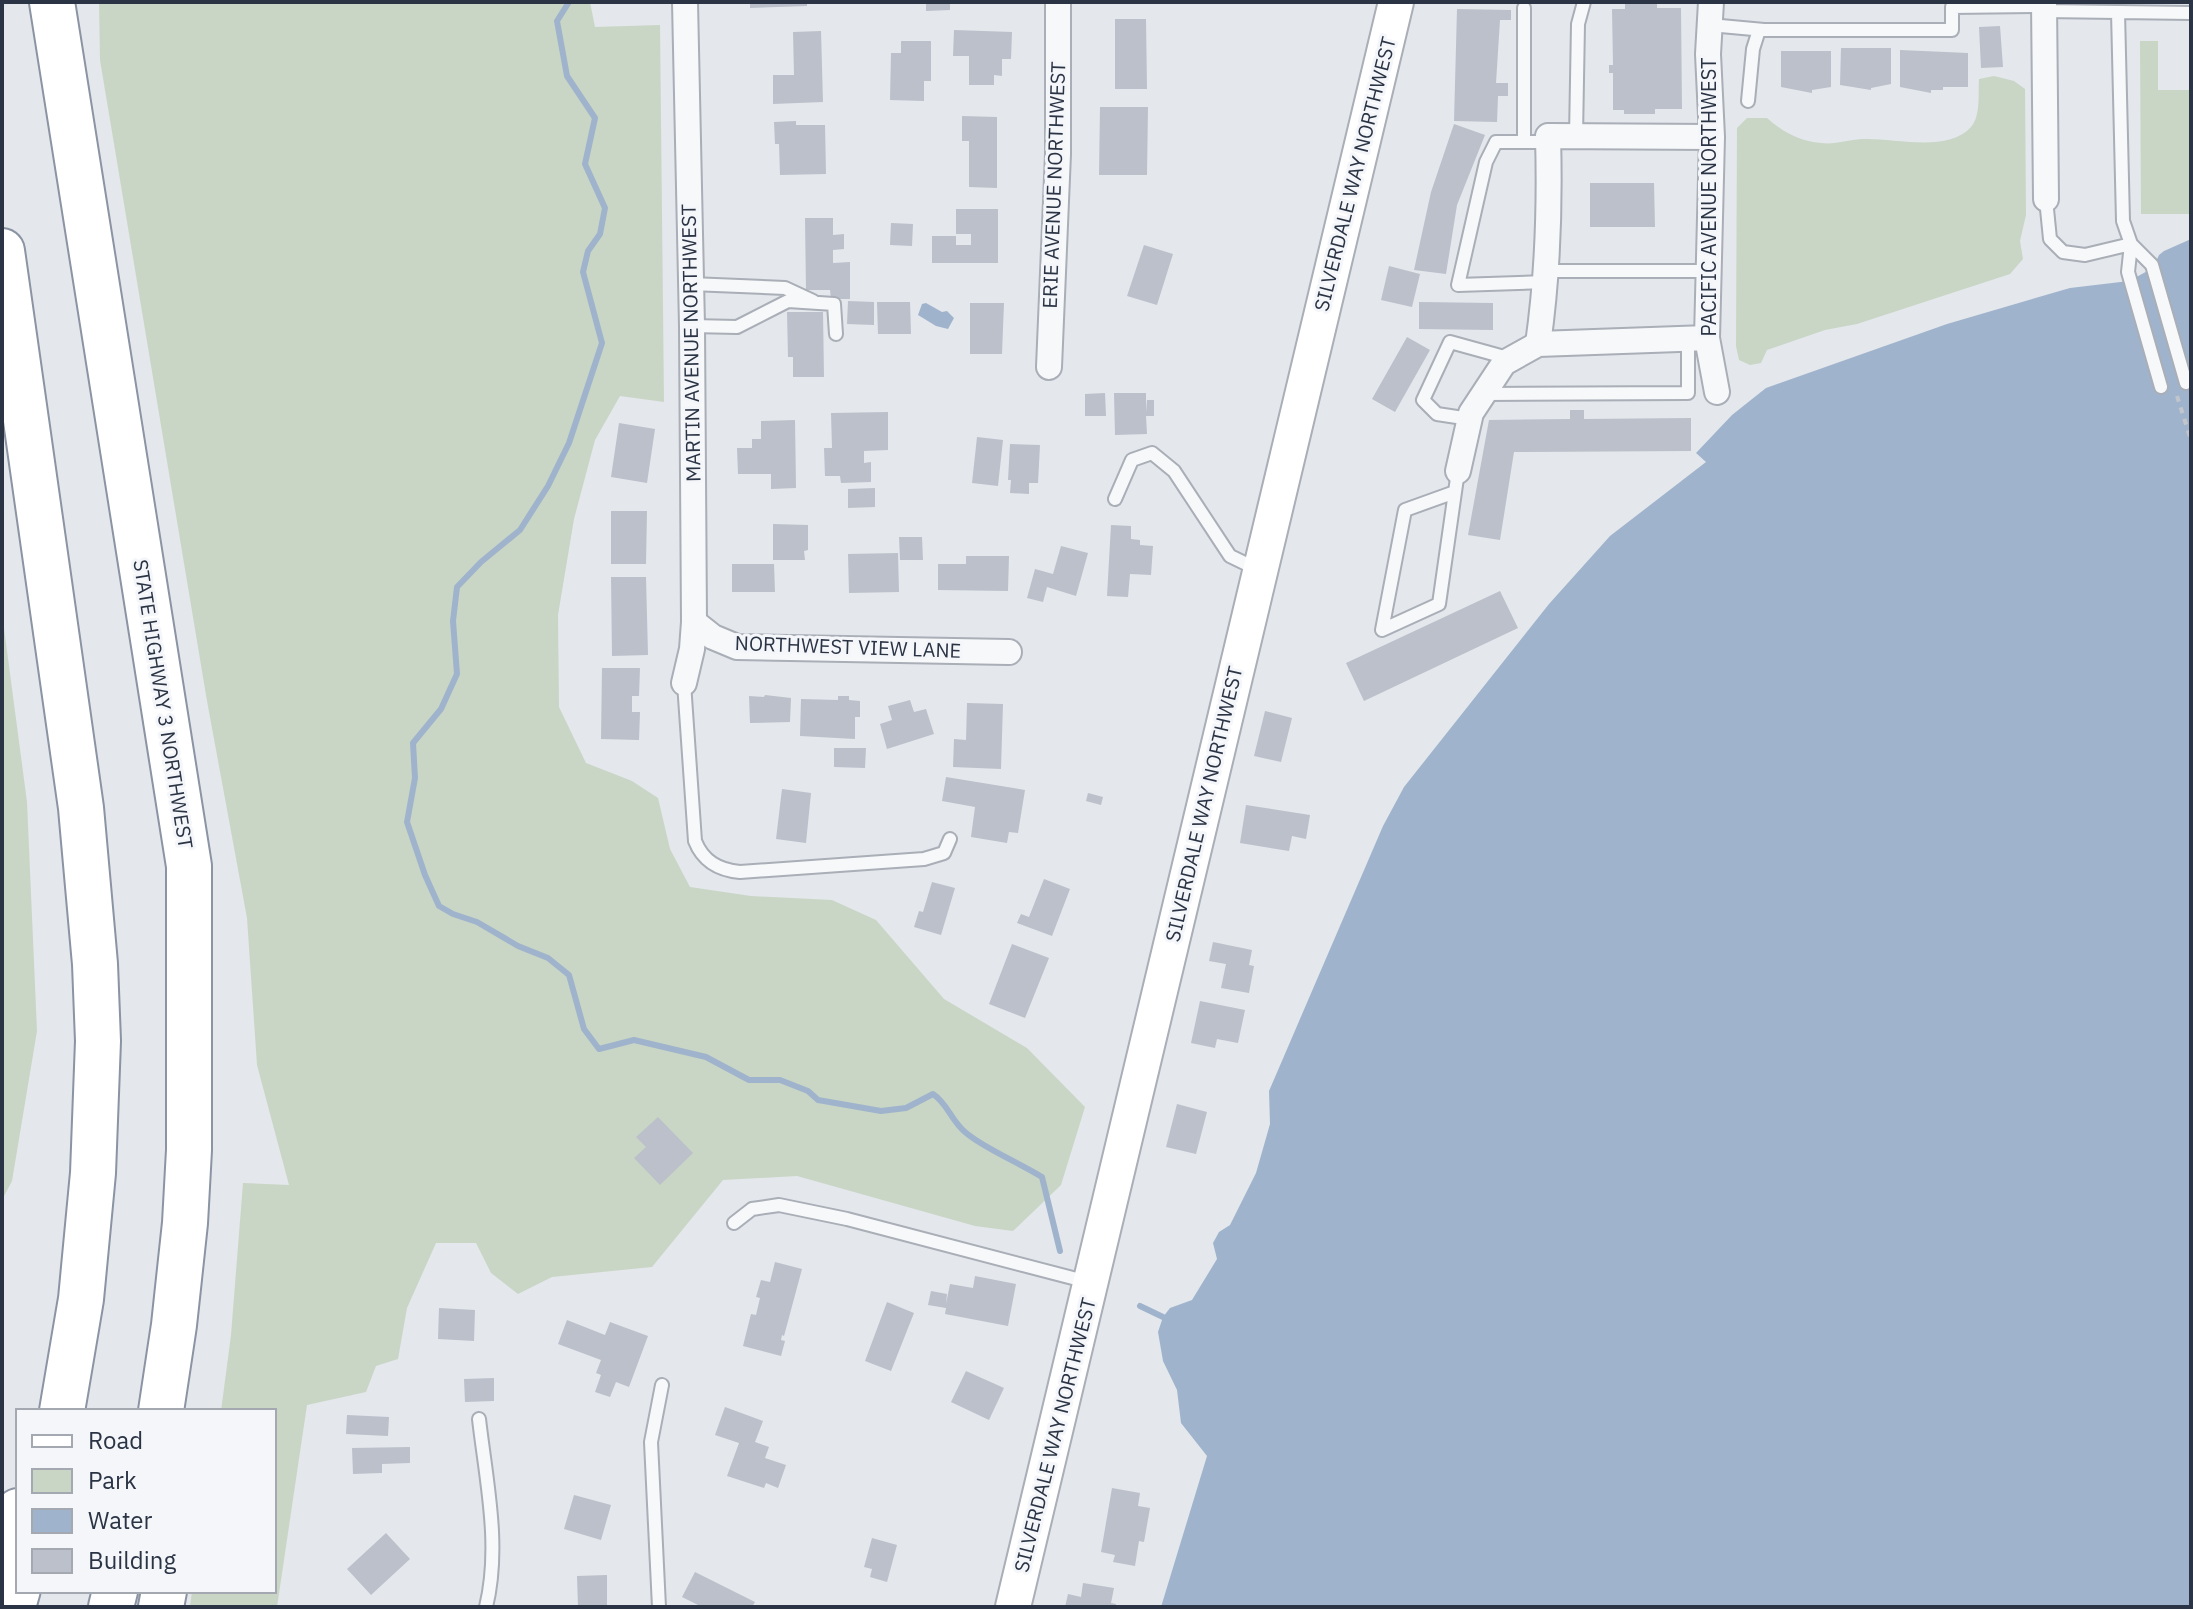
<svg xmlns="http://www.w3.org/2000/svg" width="2193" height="1609" viewBox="0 0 2193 1609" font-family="'IBM Plex Sans',sans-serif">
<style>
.green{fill:#c9d6c5}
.water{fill:#9fb4cc}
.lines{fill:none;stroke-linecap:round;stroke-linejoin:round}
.stream{stroke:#9fb4cc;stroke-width:6}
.building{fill:#bbc0ca}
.lane-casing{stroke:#a9aeb7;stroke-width:16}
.street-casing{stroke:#a9aeb7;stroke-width:28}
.secondary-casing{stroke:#a9aeb7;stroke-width:38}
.highway-casing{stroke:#8b94a3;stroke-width:48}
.path{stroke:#c2c5cb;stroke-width:4;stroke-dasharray:6 6;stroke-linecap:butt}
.lane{stroke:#f7f8fa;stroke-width:12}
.street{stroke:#f7f8fa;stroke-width:24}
.secondary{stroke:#fff;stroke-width:34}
.highway{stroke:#fff;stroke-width:44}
.labels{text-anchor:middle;stroke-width:6;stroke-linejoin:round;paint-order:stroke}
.street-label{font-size:20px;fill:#2b3445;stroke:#f4f6f9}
</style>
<rect width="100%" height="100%" fill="#e4e7ec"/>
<path class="green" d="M99,2h491l5,25 65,-2 4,377 -44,-6 -25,44 -21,79 -16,96 1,92 27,56 46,18 26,17 12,51 20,38 61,9 81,4 44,20 68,79 83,49 58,59 -24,78 -48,46 -38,-5 -178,-50 -74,4 -71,87 -100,10 -34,17 -27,-21 -15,-30h-40l-29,65 -9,51 -22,7 -10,26 -59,13 -30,202h-87l2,-16h82v-180h-53l10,-76 12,-152 46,2 -32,-120 -10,-147 -40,-217 -107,-641z
M2140,41h18v49h33v124h-50z
M1994,76l20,5 11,8 1,126 -6,26 3,18 -13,15 -153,50 -32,6 -58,20 -6,13 -11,2 -11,-5 -3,-14 1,-218 10,-10h20c16,14 31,23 54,25 14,2 29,-4 43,-4 31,-1 84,14 107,-12 10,-11 7,-34 8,-48z
M2,613l25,189 10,229 -25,150 -10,19z"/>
<path class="water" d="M2191,239v1368h-1030l46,-151 -26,-33 -4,-33 -14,-29 -5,-29 5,-15 7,-9 22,-8 25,-41 -4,-16 6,-11 11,-7 26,-52 14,-49 -1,-33 114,-265 21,-39 145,-183 61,-68 96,-74 -10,-9 36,-38 34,-27 181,-64 123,-36 59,-7 24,-13 6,-13 5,-4z
M926,303l16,9 5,-1 7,7 -6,11 -12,-3 -18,-11 4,-11z"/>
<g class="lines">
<path class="stream" d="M569,2l-12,19 10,55 28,42 -10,46 20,44 -5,26 -12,17 -5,21 19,71 -33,100 -21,43 -28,44 -39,32 -24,25 -4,34 4,53 -16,35 -28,34 2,35 -8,44 18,53 14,31 14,8 24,8 41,24 30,12 21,17 15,54 15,20 35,-9 72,17 43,23h31l28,11 10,9 63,11 25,-3 27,-14c14,9 18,26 32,38 18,16 55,31 77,45l18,74
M1140,1306l23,11"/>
</g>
<path class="building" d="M750,2h57v4l-57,2z
M926,2h24v8l-24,1z
M1625,2l32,1v5h24l1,101h-27v5h-31v-4h-11v-37h-4v-8h4l-1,-56h13z
M1457,9l54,1v10h-11l-4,63h12v13h-10l-1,26 -43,-1z
M1115,19h31l1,70h-32z
M2000,26l3,41 -22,1 -2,-41z
M954,30l58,2 -1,27h-9v17l-8,-1v10h-25v-29h-16z
M821,31l2,71 -50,2v-29h21l-1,-43z
M901,41h30v40h-7v20l-34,-1 1,-47h10z
M1841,48h50v36l-20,4v2l-31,-5z
M1900,50l68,3v34h-25v3h-12v3l-31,-6z
M1781,51h50v36l-19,3v3l-31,-6z
M1100,107h48l-1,68h-48z
M962,116l35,1v71l-28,-1v-46h-7z
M796,121v4h29l1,49 -46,1 -1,-31h-4l-1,-22z
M1454,124l31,11 -28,70 -11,69 -32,-4 17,-78z
M1590,183h64l1,44h-65z
M956,209h42v54h-66v-27h24v9h15v-11h-15z
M805,218h28v17l11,-1v15l-11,1v13l17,-1v37h-19l-1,-9h-24z
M891,223l22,1 -1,22 -22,-1z
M1144,245l29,9 -16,51 -30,-9z
M1389,266l31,8 -8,33 -31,-7z
M848,301l26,1v23l-27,-1z
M877,302h33l1,32h-33z
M1419,302l74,1v27l-74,-1z
M970,303h34l-2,51h-32z
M787,312h36l1,65h-31v-20h-5z
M1407,337l23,13 -35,62 -23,-13z
M1105,393l1,23h-21v-22z
M1114,393h32v19l1,-12h7v16h-8l1,18 -32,1z
M1570,410h14v9l107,-1v33l-177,1 -14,88 -32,-5 21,-115 81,-1z
M888,412v38l-24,1v12l7,-1v20l-30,1 -1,-7h-15l-1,-28h8l-1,-35z
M795,420l1,68 -25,1v-15h-33l-1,-26h15v-9h9v-18z
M619,423l36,6 -8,54 -36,-6z
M977,437l26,3 -5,46 -26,-3z
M1010,444l30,1 -2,38h-9v11l-19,-1 1,-13h-3z
M875,488v19l-27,1v-19z
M611,511h36l-1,53h-35z
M773,524l35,1v25l-4,1 1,9h-32z
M1111,525l20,1v13l9,1v5l13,1 -2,29 -21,-1 -2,23 -21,-1z
M899,537h23l1,23h-23z
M1061,546l27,7 -12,43 -29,-9 -4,15 -16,-4 8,-29 18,5z
M898,553l1,39 -50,1 -1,-39z
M966,556h43l-1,35 -70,-1v-26h28z
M732,564h42l1,28h-43z
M611,577h35l2,78 -36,1z
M1500,591l18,37 -154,73 -18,-38z
M602,668h38l-1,28h-7v16h8l-1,28 -38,-1z
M765,695l26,3 -1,24 -40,1 -1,-27 15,1z
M838,696h11v4l11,1v16h-5v22l-55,-3 1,-37 37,1z
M910,700l4,12 12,-3 8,25 -47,15 -7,-25 12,-4 -4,-14z
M967,703l36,1 -2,65 -48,-2 1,-28 12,1z
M1265,711l27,7 -11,44 -27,-6z
M834,748h32l-1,20 -31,-1z
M946,777l79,13 -7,43 -9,-1 -2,11 -36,-6 4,-30 -33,-6z
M782,789l29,4 -5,50 -30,-4z
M1088,793l15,4 -2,8 -15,-4z
M1246,805l64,10 -4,24 -14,-3 -3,15 -49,-8z
M1044,879l26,10 -18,47 -35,-13 4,-9 8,3z
M932,882l23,6 -14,47 -27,-8 5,-16 4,1z
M1213,942l39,8 -3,15 5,1 -5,27 -28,-5 5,-24 -17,-3z
M1012,944l37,14 -24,60 -36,-14z
M1200,1001l45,9 -7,33 -21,-4 -2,9 -24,-5z
M1177,1104l30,8 -11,42 -30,-7z
M658,1117l35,36 -33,32 -26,-27 12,-11 -10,-10z
M775,1262l27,7 -18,67 -2,-1 -1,5 4,1 -4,15 -38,-10 8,-32 5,1 4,-17 -4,-1 5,-17 9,2z
M975,1276l41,8 -8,42 -63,-12 1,-6 -18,-3 3,-14 16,3 -1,10 4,-20 23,4z
M887,1302l27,11 -23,58 -26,-10z
M439,1308l36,2 -1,31 -36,-2z
M567,1320l38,15 5,-13 38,14 -19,51 -13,-5 -6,15 -15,-5 6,-17 -5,-2 5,-13 -43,-16z
M966,1371l38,17 -15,32 -38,-18z
M494,1378v23l-29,1 -1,-23z
M725,1407l38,14 -8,21 14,5 -4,11 21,7 -8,23 -12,-5 -2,5 -37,-12 12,-33 -24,-8z
M347,1415l42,2 -1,19 -42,-2z
M410,1447v16l-28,1v9l-29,1 -1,-26z
M1112,1488l28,5 -2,13 12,2 -6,34 -5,-1 -4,25 -22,-4 2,-7 -14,-3z
M574,1495l37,10 -10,35 -37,-11z
M386,1533l24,26 -39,36 -24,-26z
M872,1538l25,7 -10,37 -17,-5 2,-8 -8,-2z
M695,1572l60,30 -3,5h-50l-20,-10z
M607,1575v32h-29l-1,-31z
M1083,1583l31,5 -3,15 5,1 -1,3h-50l3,-13 13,3z"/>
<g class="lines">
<g class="lane-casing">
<path id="lane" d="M1524,8v134
M2044,11l74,1
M1710,25l54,5h188v-23l92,-1
M1748,101l5,-52 6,-19
M1576,136l2,-112 6,-22
M2046,199l4,40 13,13 22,3 46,-11
M2131,244l21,21 34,118
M1547,271h162
M1546,282l-88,3 28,-123 10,-20h52
M691,284l94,4 28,13
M692,326l45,1 51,-26 46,3 2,30
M2161,387l-33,-115 3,-28 -8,-23 -5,-209 73,1
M1485,394l203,-1v-54
M1470,419l-33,-5 -14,-14 27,-58 58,16
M1455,492l-50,18 -23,120 57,-26 19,-133
M1115,499l17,-39 20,-7 22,18 56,85 29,14
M684,683l11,158c8,20 23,29 45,31l184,-13 20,-6 6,-14
M734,1223l18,-14 27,-4 68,14 241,63
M479,1419c7,61 22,127 7,188
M659,1607l-8,-165 11,-57"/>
</g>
<g class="street-casing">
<path id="street" d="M1711,2l-3,52 4,83 -5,201 10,54
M2044,2l2,197
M1538,344l169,-6
M1049,367l9,-213v-152
M1458,471l13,-58 33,-50 34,-19c10,-70 12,-138 10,-208l164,1
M694,622l19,15 24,10 272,5
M684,683l8,-34 2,-27 -2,-296 -7,-324"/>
</g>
<g class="secondary-casing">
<path id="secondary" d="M1013,1607l383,-1605"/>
</g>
<g class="highway-casing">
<path id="highway" d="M52,2l137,864v284l-4,73 -11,102 -13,86
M2,251l79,557 14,156 3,77 -5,132 -12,126 -19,112
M2,1551l16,-40
M13,1607l5,-18
M111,1607l4,-16
M161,1607l3,-16"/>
</g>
<path class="path" d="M2177,396l14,44"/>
<use href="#lane" class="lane"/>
<use href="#street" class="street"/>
<use href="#secondary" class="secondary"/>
<use href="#highway" class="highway"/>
</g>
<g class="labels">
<g class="street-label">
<text transform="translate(1355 174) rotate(-76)" y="7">SILVERDALE WAY NORTHWEST</text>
<text transform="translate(1054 185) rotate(-88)" y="7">ERIE AVENUE NORTHWEST</text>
<text transform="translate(1709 197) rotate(-90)" y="7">PACIFIC AVENUE NORTHWEST</text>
<text transform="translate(691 343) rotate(-91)" y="7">MARTIN AVENUE NORTHWEST</text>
<text transform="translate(848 647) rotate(2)" y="7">NORTHWEST VIEW LANE</text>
<text transform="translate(163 704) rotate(81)" y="7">STATE HIGHWAY 3 NORTHWEST</text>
<text transform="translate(1204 804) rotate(-77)" y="7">SILVERDALE WAY NORTHWEST</text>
<text transform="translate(1055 1435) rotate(-76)" y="7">SILVERDALE WAY NORTHWEST</text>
</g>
</g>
<rect width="2193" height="1609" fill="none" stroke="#2b3445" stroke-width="8"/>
<rect x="16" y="1409" width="260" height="184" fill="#f4f6f9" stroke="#a4a8b1" stroke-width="2"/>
<rect x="32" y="1435" width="40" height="12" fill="#ffffff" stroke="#a4a8b1" stroke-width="2"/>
<text x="88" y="1449" font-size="24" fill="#2b3445">Road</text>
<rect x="32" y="1469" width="40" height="24" fill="#c9d6c5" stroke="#a4a8b1" stroke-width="2"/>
<text x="88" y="1489" font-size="24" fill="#2b3445">Park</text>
<rect x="32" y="1509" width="40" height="24" fill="#9fb4cc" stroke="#a4a8b1" stroke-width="2"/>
<text x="88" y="1529" font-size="24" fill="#2b3445">Water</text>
<rect x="32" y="1549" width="40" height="24" fill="#bbc0ca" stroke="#a4a8b1" stroke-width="2"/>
<text x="88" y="1569" font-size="24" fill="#2b3445">Building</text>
</svg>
